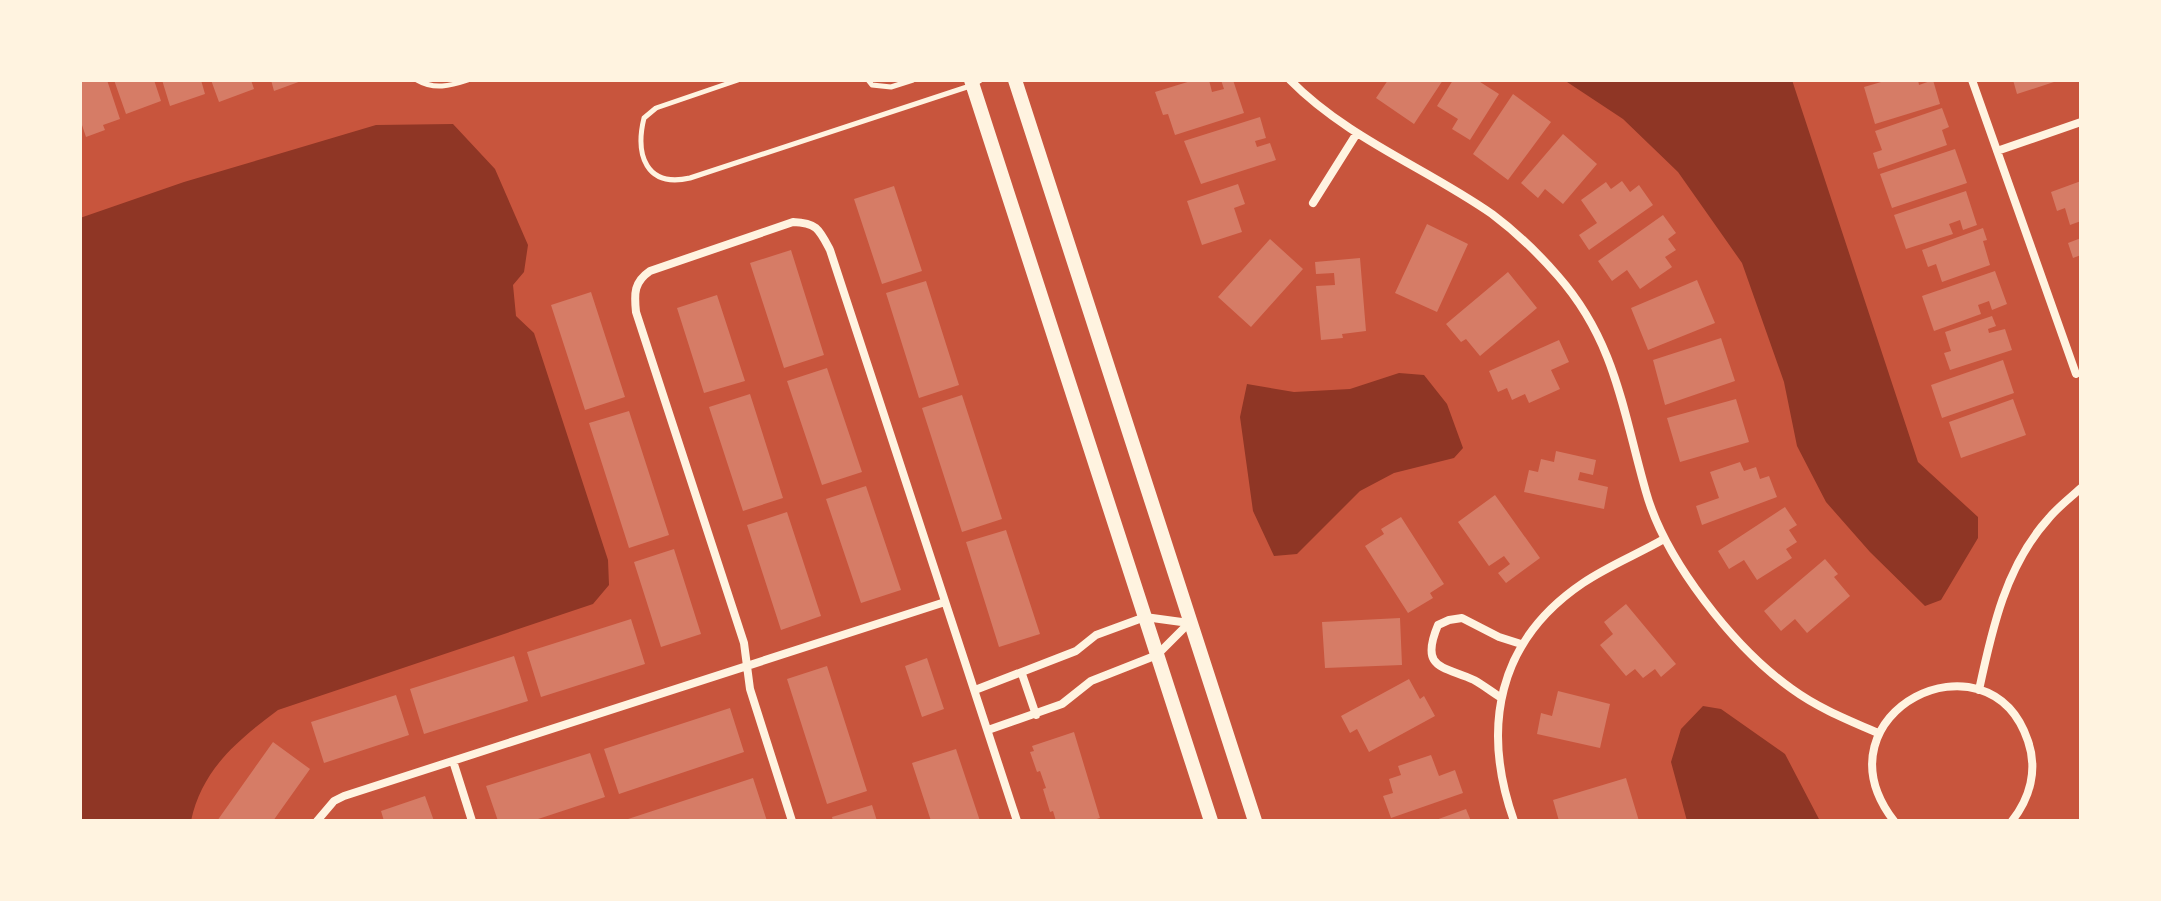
<svg xmlns="http://www.w3.org/2000/svg" width="2161" height="901" viewBox="0 0 2161 901" font-family="Quicksand,sans-serif">
<style>
.water{fill:#8f3625}
.building{fill:#d67c66}
.lines{fill:none;stroke-linecap:round;stroke-linejoin:round}
.service{stroke:#fff3e0;stroke-width:5}
.minor{stroke:#fff3e0;stroke-width:8}
.tertiary{stroke:#fff3e0;stroke-width:14}
</style>
<rect width="100%" height="100%" fill="#c8553d"/>
<path class="water" d="M1564,80h228l126,382 60,55v21l-37,62 -16,6 -55,-54 -44,-50 -29,-56 -13,-64 -42,-119 -64,-91 -55,-53z
M453,124l42,45 33,76 -4,27 -11,13 3,31 18,17 74,227 1,25 -16,19 -315,106c-40,30 -76,59 -87,111h-111v-603l104,-36 192,-57z
M1399,373l25,2 23,29 16,44 -9,10 -60,15 -34,18 -63,63 -23,2 -21,-45 -13,-94 7,-33 47,8 56,-3z
M1703,706l18,3 64,45 35,67h-133l-16,-59 10,-33z"/>
<path class="building" d="M80,80h27l13,39 -17,6 2,5 -19,7 -6,-18z
M114,80h40l7,21 -35,13z
M162,80h39l4,14 -35,12z
M211,80h40l3,9 -35,13z
M271,80h33l-30,11z
M1194,80h15l3,12 12,-3 -3,-9h12l11,33 -69,22 -7,-21 -5,1 -8,-23z
M1388,80h55l-29,44 -38,-26z
M1453,80h24l22,14 -29,46 -18,-11 6,-10 -21,-13z
M1888,80h30l1,5 14,-5 7,24 -65,20 -11,-37z
M2013,80h44v1l-40,13z
M1513,94l38,28 -43,58 -35,-26z
M1942,108l7,19 -7,3 5,15 -69,24 -5,-16 9,-3 -7,-19z
M1260,117l6,21 -11,3 2,6 13,-4 6,17 -75,24 -17,-43z
M1563,134l34,30 -34,40 -18,-15 -7,9 -17,-15z
M1955,149l12,34 -75,25 -12,-34z
M1622,181l8,11 9,-7 14,20 -64,45 -10,-15 18,-12 -16,-23 25,-18 5,7z
M2081,181v40l-11,4 -5,-17 -8,3 -6,-19z
M1238,184l7,20 -11,4 8,24 -40,13 -15,-44z
M894,186l28,85 -40,13 -28,-85z
M1966,191l11,34 -14,5 -3,-10 -11,4 4,10 -47,15 -12,-34z
M1663,215l13,18 -8,6 8,11 -11,7 7,10 -32,22 -13,-19 -15,11 -14,-20z
M1427,224l41,20 -31,68 -42,-19z
M1983,228l4,12 -4,1 7,24 -48,17 -6,-18 -8,3 -6,-17z
M2081,238v17l-8,3 -5,-15z
M1270,239l33,30 -52,58 -33,-30z
M791,250l33,105 -40,13 -34,-105z
M1360,258l6,73 -24,3 1,4 -22,2 -5,-54 19,-1 -1,-12 -18,1 -1,-12z
M1995,271l12,33 -15,6 -3,-9 -11,4 3,9 -47,17 -12,-35z
M1508,272l29,36 -57,48 -14,-17 -5,3 -15,-18z
M1697,280l18,43 -67,27 -17,-42z
M926,281l33,104 -40,13 -33,-105z
M591,292l34,105 -40,13 -34,-105z
M717,295l28,86 -41,12 -27,-85z
M1992,316l4,10 -8,3 1,4 16,-4 7,21 -62,20 -6,-17 7,-2 -6,-19z
M1721,338l14,43 -70,24 -12,-45z
M1559,340l10,22 -18,8 9,19 -31,14 -4,-9 -13,6 -5,-12 -9,4 -9,-21z
M2003,360l11,33 -72,25 -11,-33z
M827,368l35,104 -40,13 -35,-104z
M750,394l33,104 -40,13 -34,-104z
M962,395l40,124 -40,13 -40,-124z
M1736,399l13,43 -69,20 -13,-44z
M2013,399l13,36 -65,23 -12,-36z
M629,411l40,124 -40,13 -40,-125z
M1556,451l40,9 -3,15 -13,-3 -2,8 30,7 -4,22 -80,-17 5,-22 9,2 3,-13 13,3z
M1740,462l4,9 12,-4 4,12 9,-3 8,21 -75,28 -6,-19 23,-8 -9,-26z
M866,486l35,104 -40,13 -35,-104z
M1495,495l45,63 -34,25 -8,-10 12,-9 -6,-8 -15,10 -31,-44z
M1785,507l12,18 -8,5 8,12 -11,7 6,9 -35,22 -13,-20 -15,9 -11,-18z
M787,512l34,104 -40,14 -34,-105z
M1401,517l43,67 -14,9 3,5 -25,15 -43,-67 19,-12 -3,-5z
M1006,530l34,104 -41,13 -33,-105z
M674,549l27,85 -40,13 -27,-85z
M1825,559l13,15 -4,3 16,19 -43,37 -12,-14 -14,12 -17,-20z
M1626,604l50,60 -15,13 -6,-8 -12,9 -8,-9 -9,7 -26,-31 13,-11 -9,-12z
M1400,618l2,47 -77,3 -3,-46z
M631,619l14,45 -104,33 -14,-45z
M514,656l14,45 -104,33 -14,-45z
M927,658l17,51 -22,8 -17,-51z
M827,666l40,125 -40,13 -40,-125z
M1409,679l11,20 4,-3 11,20 -66,36 -12,-23 -7,4 -9,-17z
M1558,691l52,13 -10,44 -63,-14 4,-21 11,3z
M396,695l13,40 -85,28 -13,-41z
M730,708l14,44 -125,42 -15,-45z
M1074,732l26,86 -10,3h-34l-3,-10 -3,1 -7,-23 3,-1 -6,-17 -3,1 -7,-20 4,-1 -2,-5z
M273,742l37,27 -37,52h-56z
M956,749l24,72h-49l-19,-58z
M590,753l15,44 -73,24h-34l-12,-35z
M1431,755l8,21 16,-6 8,23 -72,25 -8,-22 10,-3 -4,-14 12,-4 -3,-9z
M753,778l14,43h-142v-1z
M1626,778l13,43h-80l-6,-21z
M425,796l9,25h-50l-3,-10z
M872,805l5,16h-44l-1,-4z
M1466,809l5,12h-38z"/>
<g class="lines">
<path class="service" d="M417,80c17,10 33,6 51,0
M738,80l-82,28 -12,10c-9,37 2,70 46,60l283,-93 8,-5
M868,80l4,5 19,2 22,-7"/>
<path class="minor" d="M1290,80c57,58 136,88 202,134 24,18 46,39 66,62 58,66 65,136 88,216 19,68 88,156 146,197 26,19 56,31 86,44
M1972,80l104,294
M1997,151l84,-29
M1313,203l44,-70
M1022,674l14,41
M975,690l101,-39 20,-16 49,-18 44,6
M1979,690c13,-61 27,-125 70,-172 9,-11 21,-20 32,-30
M1500,697c-8,-5 -17,-12 -26,-17 -30,-14 -55,-10 -36,-55l11,-5 13,-2 37,19 22,7
M988,730l74,-26 29,-23 66,-26 32,-32
M453,761l19,60
M317,821l17,-20 10,-5 601,-194
M792,821l-42,-132 -6,-46 -108,-331c-2,-19 -2,-30 14,-41l143,-49c24,1 26,7 37,28l187,571
M1514,821c-33,-93 -17,-180 69,-238 25,-17 55,-29 81,-44
M1894,821c-83,-108 95,-196 134,-80 10,29 2,57 -16,80"/>
<path class="tertiary" d="M971,80l240,741
M1015,80l240,741"/>
</g>
<rect width="2161" height="901" fill="none" stroke="#fff3e0" stroke-width="164"/>
</svg>
